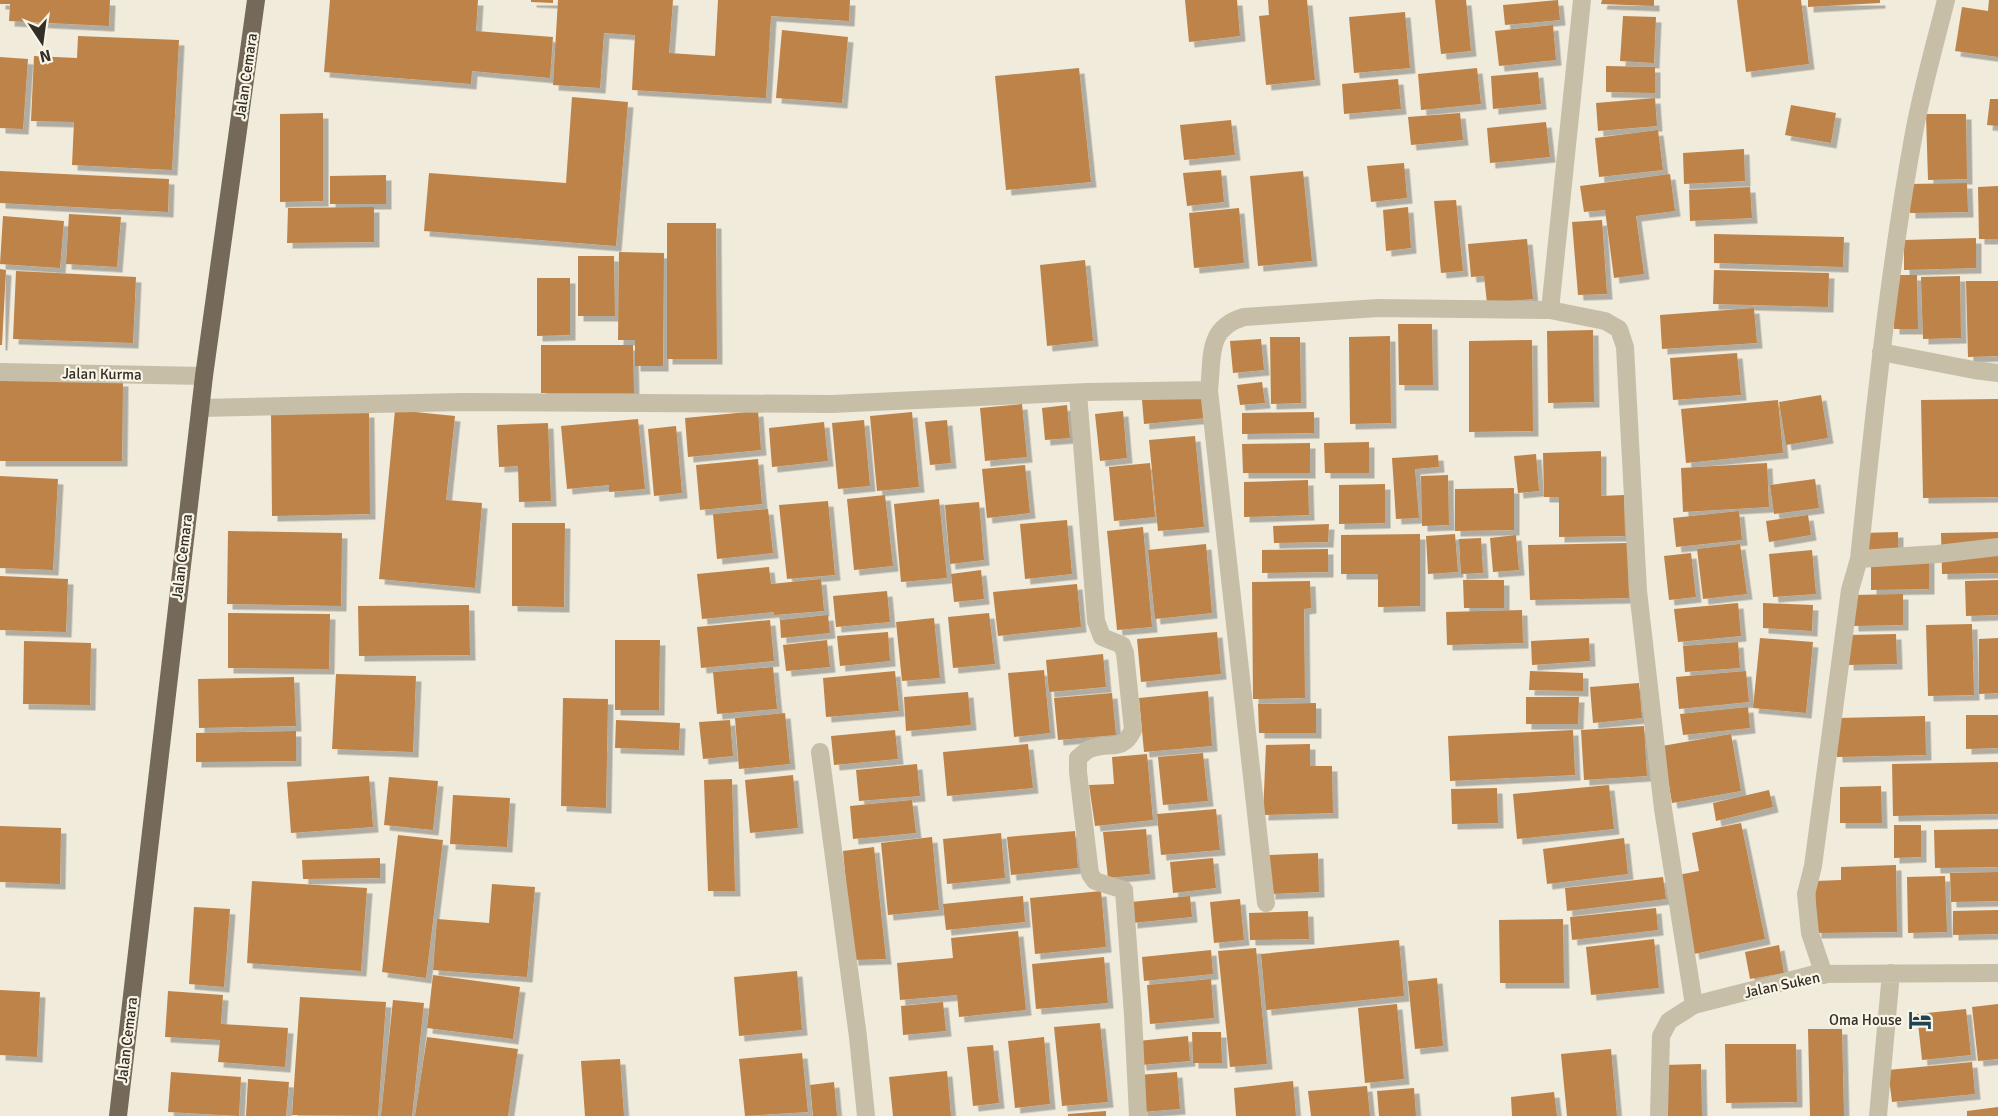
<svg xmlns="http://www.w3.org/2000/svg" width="1998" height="1116" viewBox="0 0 1998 1116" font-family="Signika,sans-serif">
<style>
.building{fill:#be834a;filter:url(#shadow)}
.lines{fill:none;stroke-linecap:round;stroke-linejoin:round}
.minor{stroke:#c7bea7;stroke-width:18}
.major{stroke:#756959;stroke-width:18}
.labels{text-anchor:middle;stroke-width:4.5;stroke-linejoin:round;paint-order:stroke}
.street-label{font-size:15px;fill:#342e27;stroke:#f8f4e6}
.poi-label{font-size:15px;fill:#342e27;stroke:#f8f4e6;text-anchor:end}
</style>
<defs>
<filter id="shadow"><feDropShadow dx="5.5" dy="5.5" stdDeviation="0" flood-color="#0004"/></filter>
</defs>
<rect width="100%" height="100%" fill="#f0ebdb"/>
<path class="building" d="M0,0h110l-1,26 -100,-5 1,-17h-10z
M330,0h148l-2,31 77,6 -3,41 -78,-7 -1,13 -147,-12z
M531,0h22v3l-22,-1z
M558,0h115l-4,53 46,3 3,-56h132l-1,21 -78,-5 -5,82 -134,-8 3,-55 -31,-2 -4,55 -47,-3z
M1185,0h52l3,36 -51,6z
M1268,0h39l8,80 -49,5 -7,-69 10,-1z
M1435,0h31l5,51 -30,3z
M1558,0l2,20 -55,5 -2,-20z
M1602,0h52v6l-53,-2z
M1737,0h64l8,64 -63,8z
M1808,0h72v3l-72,4z
M1989,0h9v57l-43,-6 7,-44 26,4z
M1405,12l5,56 -56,5 -5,-56z
M1623,16l33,1 -2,46 -34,-2z
M1553,25l3,35 -57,6 -4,-35z
M782,30l66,7 -6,66 -66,-5z
M78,36l101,4 -7,130 -100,-5 2,-43 -43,-1 3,-65 43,2z
M0,57l28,2 -5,70 -23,-1z
M1606,66l49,1v26l-49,-1z
M1079,68l12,114 -85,8 -11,-114z
M1477,68l4,36 -60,6 -3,-36z
M1538,72l3,32 -48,5 -2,-33z
M1398,79l3,30 -57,5 -2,-30z
M572,97l56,5 -12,144 -192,-15 5,-58 137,10z
M1655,98l2,28 -59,5 -2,-28z
M1990,99h8v27l-11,-1z
M1791,105l45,8 -5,30 -46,-8z
M323,113v88l-43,1v-88z
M1460,113l3,27 -52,5 -3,-28z
M1926,114h40l1,65 -39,1z
M1231,120l4,35 -51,5 -4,-35z
M1546,122l4,35 -60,6 -3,-35z
M1658,130l5,40 -64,7 -4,-39z
M1744,149l1,32 -61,3 -1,-31z
M1404,163l3,35 -36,4 -4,-36z
M1221,170l3,32 -37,4 -4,-33z
M0,171l169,8 -1,33 -168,-9z
M1303,171l9,90 -54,5 -8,-90z
M1670,174l5,37 -39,5 8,58 -30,4 -9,-68 -21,2 -4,-26z
M386,175v29h-56v-28z
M1967,183l1,29 -58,1 -1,-29z
M1998,186v53h-19l-1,-52z
M1750,187l2,31 -62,3 -1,-31z
M1456,200l7,71 -22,2 -7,-72z
M374,207v35l-87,1 1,-35z
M1408,207l3,41 -25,3 -3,-41z
M1239,208l5,55 -50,5 -5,-55z
M69,214l52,3 -4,50 -51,-3z
M3,216l61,5 -4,47 -60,-4z
M1602,220l5,74 -29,1 -6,-73z
M667,223h49l1,136h-50z
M1714,234l130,3 -1,30 -129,-4z
M1976,238v30l-72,2v-30z
M1527,239l6,60 -46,4 -3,-27 -13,1 -3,-33z
M619,252l45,1 -1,113h-28v-26h-17z
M578,256h36l1,60h-37z
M1085,260l8,81 -46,5 -7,-81z
M0,269l6,1 -4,75h-2z
M1714,270l115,3 -1,34 -115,-3z
M16,271l120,6 -3,66 -120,-4z
M1893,275h24l1,54h-24z
M1960,276l1,62 -38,1 -2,-62z
M537,278h33v57l-33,1z
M1966,281h32v75l-30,1z
M1754,308l3,35 -95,6 -2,-34z
M1398,324h34l1,61h-34z
M1593,330l1,72 -46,1 -1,-72z
M1390,336l1,87 -41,1 -1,-87z
M1270,337h30l1,66 -30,1z
M1261,339l3,31 -31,3 -3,-32z
M1532,340l1,91 -64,1v-91z
M541,345h92l1,48h-93z
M1737,353l4,42 -68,5 -3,-42z
M0,381h123l-1,80h-122z
M1262,382l3,21 -25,2 -3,-20z
M1204,394l2,24 -62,6 -2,-24z
M1821,395l7,43 -42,7 -7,-43z
M1998,399v98l-75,1 -2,-98z
M1778,400l5,53 -97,10 -5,-54z
M1022,404l5,53 -42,4 -5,-53z
M1067,405l3,33 -25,2 -3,-32z
M395,410l60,6 -9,84 36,3 -7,85 -96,-9z
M758,411l3,39 -73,7 -3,-39z
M1123,411l4,47 -27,3 -5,-47z
M369,412l1,102 -98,2 -1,-103z
M912,412l7,75 -42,4 -7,-75z
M1314,412v21l-72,1v-21z
M638,419l7,70 -36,3v-7l-42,4 -6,-63z
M864,420l6,66 -32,3 -6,-66z
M947,420l4,43 -21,2 -5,-43z
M824,422l4,39 -56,6 -3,-39z
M548,423l3,78 -32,1 -1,-36 -19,1 -2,-42z
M676,426l6,67 -28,3 -6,-67z
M1195,436l9,91 -46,4 -9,-91z
M1369,442v31h-44l-1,-30z
M1310,443v30h-67l-1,-29z
M1601,451v45l23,-1 1,41 -66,1v-40h-15l-1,-44z
M1536,454l3,37 -21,2 -4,-37z
M1438,455l1,12 -24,2 4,49 -23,1 -4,-61z
M758,459l4,45 -62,6 -4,-45z
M1150,463l5,54 -41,4 -5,-54z
M1767,463l2,44 -86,5 -2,-44z
M1025,465l5,48 -43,5 -5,-49z
M1448,475l1,50 -27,1 -1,-50z
M0,476l58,3 -5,91 -53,-2z
M1815,479l4,29 -45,6 -4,-29z
M1308,480l1,35 -65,2v-35z
M1385,484v39l-46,1v-39z
M1514,488v42l-59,1v-42z
M885,495l8,71 -39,4 -7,-71z
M939,499l8,79 -46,4 -7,-78z
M828,501l7,74 -48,4 -8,-74z
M979,502l5,58 -34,4 -5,-59z
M768,509l5,44 -56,6 -4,-45z
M1739,511l3,29 -66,7 -3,-29z
M1808,515l3,20 -42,7 -3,-21z
M1067,520l5,54 -47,5 -5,-55z
M512,523h53l-1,84 -52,-1z
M1329,524l-1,18 -54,1 -1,-17z
M1143,527l9,100 -35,3 -10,-99z
M228,531l114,2 -1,73 -114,-2z
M1898,532v18h-36v-17z
M1998,532v41l-56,1 -1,-41z
M1420,534v72l-42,1v-33h-37v-39z
M1455,534l3,38 -30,2 -2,-38z
M1516,535l3,35 -26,2 -3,-34z
M1481,538l2,35 -22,1 -2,-35z
M1628,543l1,55 -99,2 -2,-55z
M1206,544l6,69 -57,6 -7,-69z
M1740,544l7,50 -44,5 -6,-50z
M1328,549v23l-66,1v-23z
M1812,550l4,44 -43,3 -4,-43z
M1691,553l5,44 -27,3 -5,-44z
M1929,556v33l-58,1v-32z
M769,567l2,17 50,-5 3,32 -50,4v-3l-72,7 -5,-45z
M981,570l3,29 -30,3 -3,-28z
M0,576l68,3 -2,53 -66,-2z
M1463,580h41v28h-40z
M1998,580v35l-32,1 -1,-35z
M1310,581l1,27 -7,1 1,89 -52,1 -1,-117z
M1077,584l4,43 -83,9 -5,-44z
M887,591l3,31 -54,5 -3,-31z
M1903,594v31l-50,1 -1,-31z
M1738,603l3,33 -63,6 -4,-33z
M1763,603l50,2 -1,26 -49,-3z
M469,605l1,50 -111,1 -1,-50z
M1522,610l1,33 -76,2 -1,-33z
M228,613l102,1 -1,55 -101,-1z
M989,613l6,51 -42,4 -5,-51z
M828,615l2,18 -49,5 -1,-18z
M934,618l6,60 -38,3 -6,-59z
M770,620l4,41 -73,7 -4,-41z
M1972,624l2,71 -46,1 -2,-71z
M888,632l2,29 -50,5 -3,-30z
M1217,632l4,42 -80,8 -4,-43z
M1896,634l1,30 -49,1v-30z
M1589,638l1,23 -58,4 -1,-24z
M1760,638l53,4 -7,71 -53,-5z
M1998,638v55l-19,1v-55z
M615,640h45l-1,70h-44z
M827,640l3,27 -44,4 -3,-26z
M24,641l67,2 -1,62 -67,-1z
M1738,642l2,26 -55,4 -2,-26z
M1103,654l3,33 -57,5 -3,-32z
M773,667l4,42 -60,5 -4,-42z
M1044,670l6,63 -36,4 -6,-64z
M895,671l4,40 -73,6 -3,-39z
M1530,671l53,2v18l-54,-1z
M1746,671l3,31 -70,7 -3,-32z
M336,674l80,2 -3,76 -81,-3z
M294,677l2,49 -97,2 -1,-49z
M1639,683l3,35 -49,5 -3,-36z
M1208,691l4,55 -68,6 -5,-54z
M968,692l3,33 -65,6 -2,-34z
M1112,693l4,42 -58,5 -4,-42z
M1526,697h53l-1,27h-52z
M563,698l45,1 -2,109 -45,-2z
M1316,703v30h-57l-1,-29z
M1748,707l2,21 -67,7 -3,-21z
M785,713l5,51 -51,5 -4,-51z
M1966,715h32v33l-32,1z
M1925,716l1,39 -89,2v-39z
M616,720l64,3 -1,27 -64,-2z
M730,720l3,36 -30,3 -4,-37z
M1644,726l3,50 -63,4 -3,-50z
M895,730l3,29 -64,6 -3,-29z
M1573,730l2,45 -125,6 -2,-45z
M296,731v30l-100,1v-29z
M1731,734l10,57 -69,12 -10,-57z
M1028,744l5,44 -86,8 -4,-44z
M1310,744v22h22l1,47 -70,2 3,-70z
M1203,753l5,48 -45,4 -5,-48z
M1147,754l6,66 -58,6 -6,-41 25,-1 -2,-27z
M1998,762v52l-105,2 -1,-52z
M917,764l3,32 -61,5 -3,-31z
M793,775l5,53 -48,5 -5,-53z
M369,776l4,51 -82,6 -4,-51z
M389,777l49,4 -5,49 -49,-5z
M732,779l3,112h-27l-4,-111z
M1609,785l5,44 -97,10 -4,-45z
M1881,786l1,37h-42v-36z
M1497,788l1,35 -46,1 -1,-35z
M1769,790l4,17 -57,14 -3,-18z
M453,795l57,3 -3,49 -57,-3z
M912,800l4,33 -63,6 -3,-33z
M1216,809l4,41 -59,5 -4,-41z
M1741,823l24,116 -71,15 -16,-79 21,-4 -7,-38z
M1894,825h27v32l-27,1z
M0,826l61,2 -1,56 -60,-2z
M1146,829l4,45 -42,4 -5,-46z
M1998,829v38l-63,1 -1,-38z
M1075,831l3,37 -67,7 -4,-38z
M1001,833l4,45 -58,6 -4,-45z
M398,835l45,5 -17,138 -44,-6z
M932,837l7,73 -51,5 -7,-72z
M1624,838l4,36 -81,10 -4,-35z
M874,847l12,112 -33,1 -10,-109z
M1318,853l1,39 -49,2 -1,-39z
M380,858v20l-77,1 -1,-19z
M1213,858l3,30 -43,5 -3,-31z
M1896,865l1,67 -81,1 -1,-52 26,-1v-13z
M1998,872v29l-47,1 -1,-29z
M1945,876l2,56 -39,1 -1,-56z
M1663,877l3,22 -99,12 -2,-23z
M252,881l115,7 -6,83 -114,-8z
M492,884l43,3 -8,90 -94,-7 4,-51 52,4z
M1101,891l5,56 -71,7 -5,-56z
M1023,896l2,26 -79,8 -3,-26z
M1190,896l2,21 -60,6 -1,-21z
M1240,899l4,41 -30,3 -4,-41z
M194,907l36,2 -6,78 -35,-3z
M1656,908l2,22 -86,10 -2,-23z
M1998,910v24l-45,1v-24z
M1308,911l1,28 -59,1 -1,-27z
M1563,919l1,64h-64l-1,-63z
M1018,931l8,79 -67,7 -2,-22 -57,5 -3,-37 56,-5 -2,-20z
M1654,939l5,49 -68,7 -5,-48z
M1399,940l5,56 -138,14 -5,-56z
M1779,945l5,28 -34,6 -5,-27z
M1256,948l11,116 -37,3 -12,-116z
M1211,950l2,24 -69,7 -2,-24z
M1104,957l4,46 -72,6 -4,-45z
M797,971l5,59 -63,6 -5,-59z
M433,975l87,12 -7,52 -86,-11z
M1437,978l6,68 -28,3 -7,-68z
M1211,979l3,39 -64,6 -3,-39z
M0,990l40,2 -3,65 -37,-2z
M168,991l55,4 -2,29 67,4 -3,39 -67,-5 2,-22 -55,-3z
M300,997l86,5 -8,114 -86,-1z
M393,1000l31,3 -12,113h-31z
M943,1002l3,29 -43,4 -2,-29z
M1397,1004l7,75 -39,4 -7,-75z
M1998,1004v55l-20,2 -6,-54z
M1966,1009l5,46 -49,5 -5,-46z
M1100,1023l8,79 -46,4 -8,-79z
M1808,1029h34l2,87h-34z
M1192,1032h29l1,31h-29z
M1188,1036l2,25 -49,4 -3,-24z
M427,1037l91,12 -10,67h-93z
M1044,1037l6,67 -35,4 -7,-67z
M1725,1044h71l1,58 -71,1z
M993,1045l6,58 -26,3 -6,-59z
M1611,1049l6,67h-50l-6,-62z
M802,1053l6,59 -63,4 -6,-57z
M620,1059l4,57h-39l-4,-55z
M1972,1062l3,32 -83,8 -4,-32z
M1701,1064l1,52h-37l-1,-51z
M947,1071l4,45h-58l-4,-39z
M171,1072l70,5 -2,39 -71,-4z
M1177,1072l3,37 -38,3 -3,-37z
M248,1079l41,3 -3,34h-40z
M1293,1081l3,35h-60l-2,-28z
M834,1082l3,34h-24l-3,-31z
M1367,1086l3,30h-59l-3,-25z
M1414,1088l2,28h-37l-2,-25z
M1554,1092l3,24h-45l-1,-19z
M1998,1107v9h-31v-5z
M1106,1111v5h-38v-2z"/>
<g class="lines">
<path class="minor" d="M1550,310l32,-310
M1881,352l93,18 24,3
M0,372l204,4
M1078,393l18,228 6,16 20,8 3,8 8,77c-11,23 -23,11 -43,19 -4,1 -8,6 -12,9v14l12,102 5,7 29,9 9,125 5,101
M200,408l262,-6 370,2 255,-12 122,-2
M1859,559l79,-5 60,-7
M820,752l38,285 8,79
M1266,903l-57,-513c4,-33 -3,-62 35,-73l134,-9 172,2 55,11 14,8 6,18 13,244 25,218 31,196
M1824,975l-14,-42 -4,-39 7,-28 37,-276 9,-31c15,-142 29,-285 55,-426 8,-44 21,-89 32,-133
M1659,1116l2,-80 8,-15 25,-16 121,-31 183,-1
M1878,1116l13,-143"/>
<path class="major" d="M118,1116l86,-740 52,-376"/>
</g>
<defs>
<g id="hotel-bare" transform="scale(1.8)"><path d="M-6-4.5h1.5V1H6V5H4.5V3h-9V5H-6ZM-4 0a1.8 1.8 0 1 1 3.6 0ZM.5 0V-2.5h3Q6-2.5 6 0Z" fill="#204353" stroke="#f8f4e6" stroke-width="2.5" paint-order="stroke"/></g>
</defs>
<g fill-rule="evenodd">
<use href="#hotel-bare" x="1920" y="1020"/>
</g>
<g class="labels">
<g class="street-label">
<text transform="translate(246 76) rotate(-82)" y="5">Jalan Cemara</text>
<text transform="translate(102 374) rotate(1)" y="5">Jalan Kurma</text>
<text transform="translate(182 557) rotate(-83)" y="5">Jalan Cemara</text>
<text transform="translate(1782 985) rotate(-12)" y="5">Jalan Suken</text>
<text transform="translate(127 1040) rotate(-83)" y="5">Jalan Cemara</text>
</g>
<g class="poi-label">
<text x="1902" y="1025">Oma House</text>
</g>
</g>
<g transform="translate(42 42) rotate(167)" stroke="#f8f4e6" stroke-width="4.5" paint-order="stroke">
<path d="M0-4.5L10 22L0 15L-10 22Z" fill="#342e27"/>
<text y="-9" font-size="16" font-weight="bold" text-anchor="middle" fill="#342e27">N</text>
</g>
</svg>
